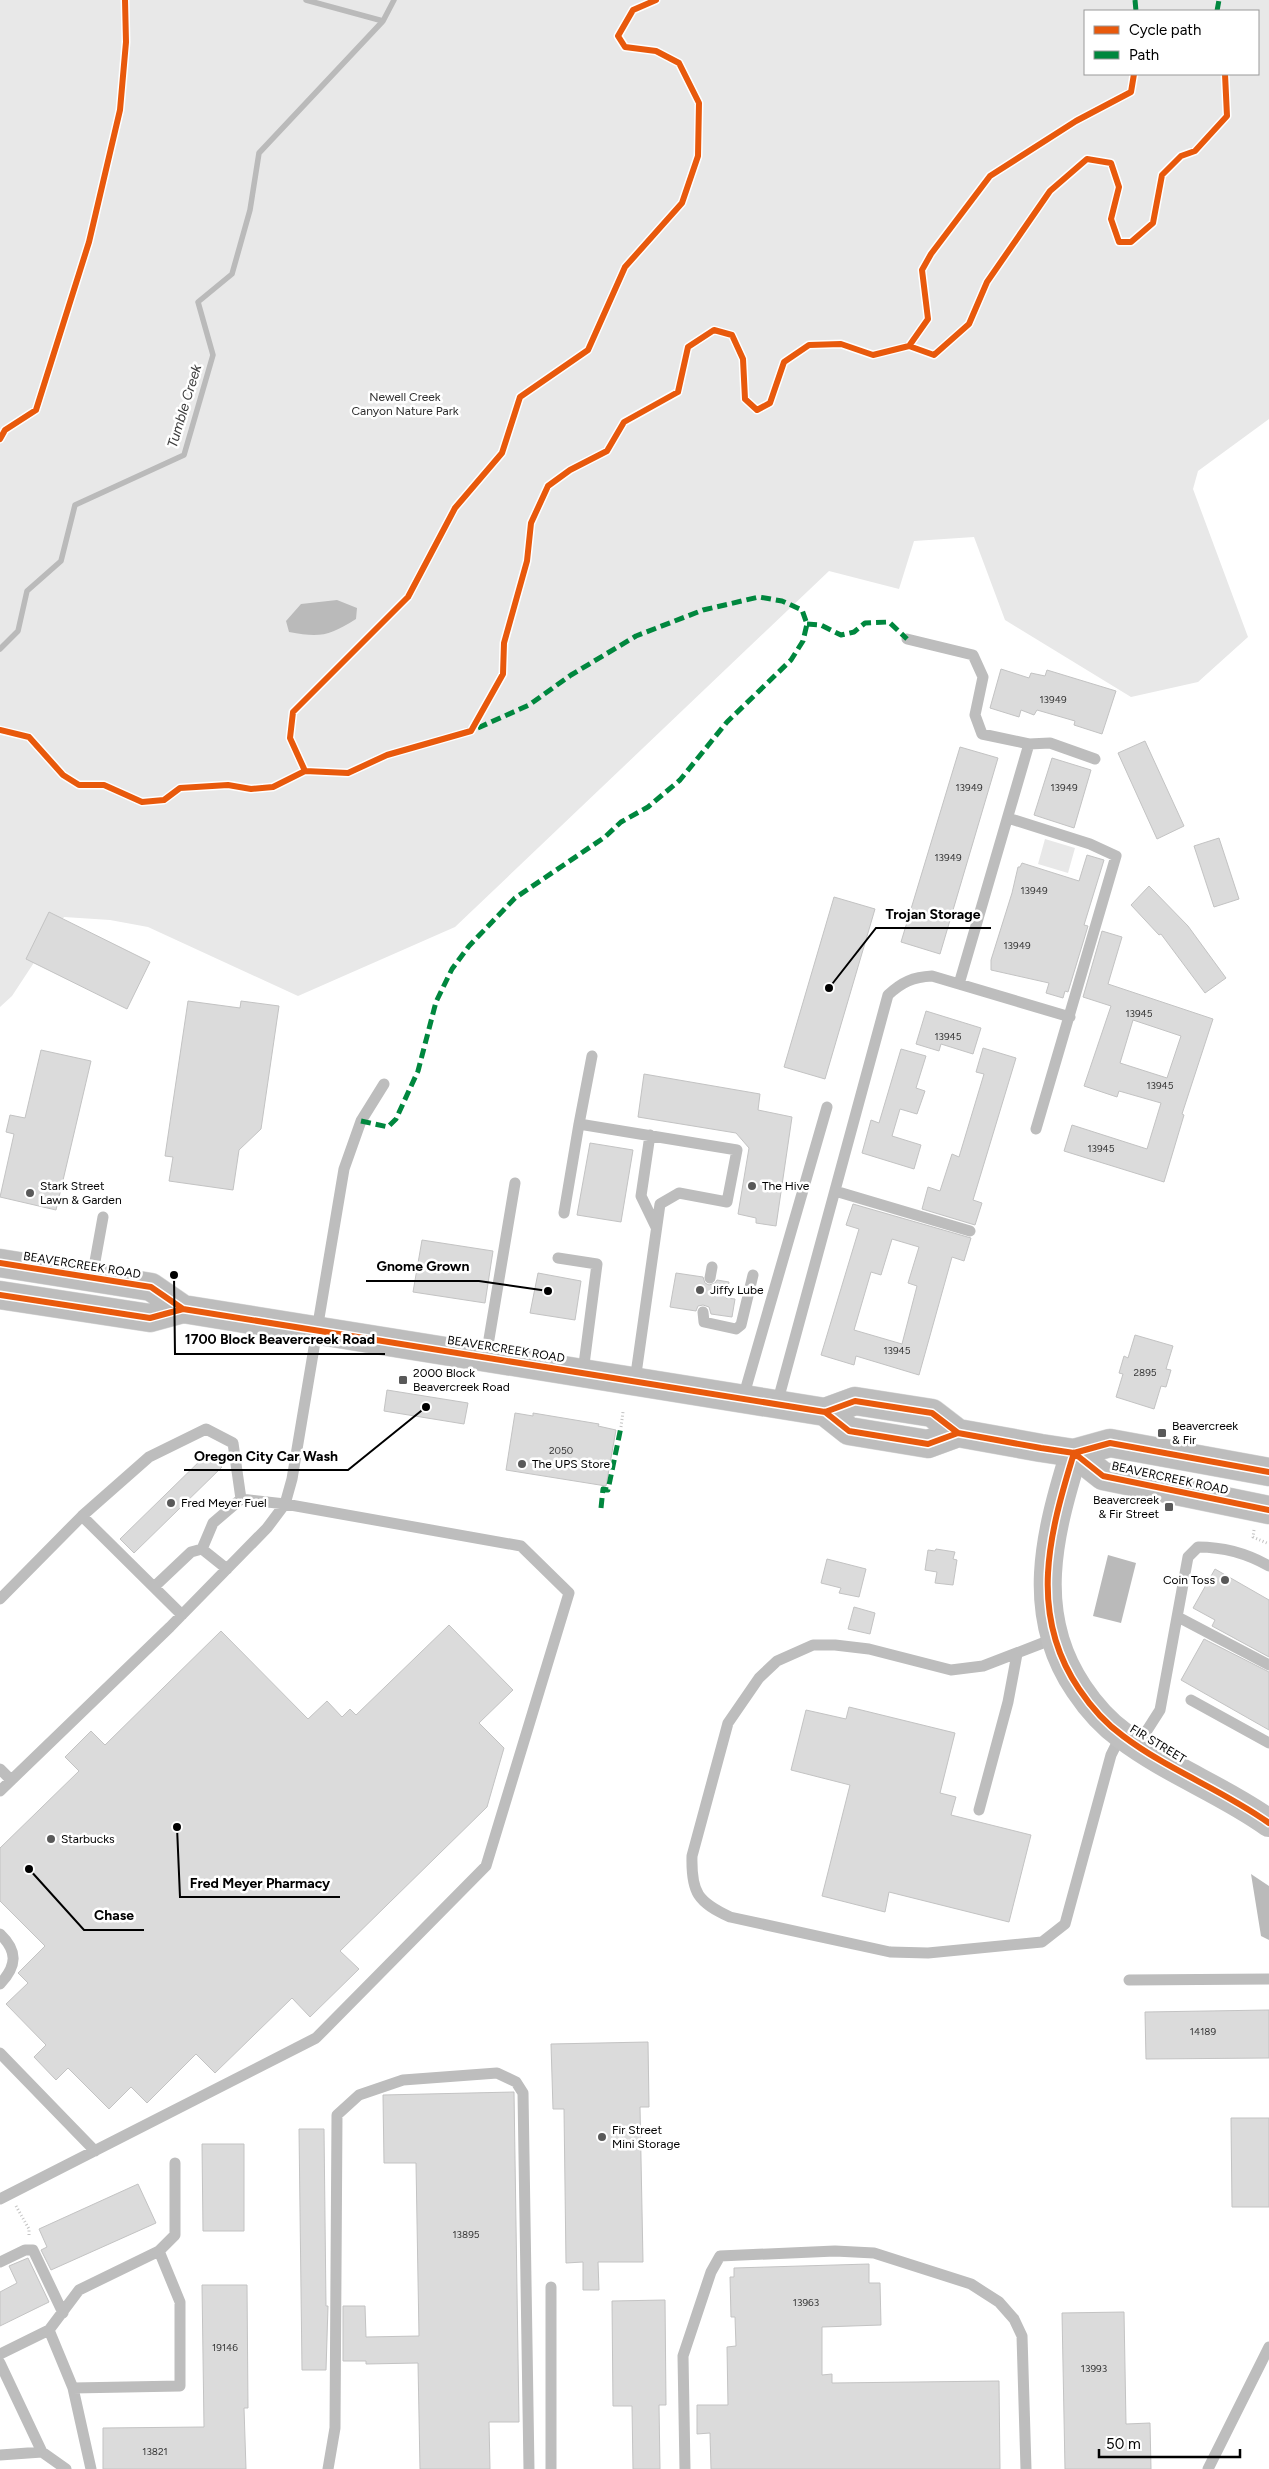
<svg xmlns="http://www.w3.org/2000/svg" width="1269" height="2469" viewBox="0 0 1269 2469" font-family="Figtree,sans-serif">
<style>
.green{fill:#e8e8e8;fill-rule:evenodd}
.water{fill:#bababa}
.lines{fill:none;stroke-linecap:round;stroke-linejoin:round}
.stream{stroke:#bababa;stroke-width:5.5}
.building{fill:#dbdbdb;stroke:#c3c3c3;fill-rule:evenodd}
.primary-casing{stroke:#dbdbdb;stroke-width:29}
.path{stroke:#c2c2c2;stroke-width:3;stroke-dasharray:1 2.5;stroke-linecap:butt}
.lane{stroke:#bdbdbd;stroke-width:11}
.secondary{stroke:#bfbfbf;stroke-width:28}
.primary{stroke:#bdbdbd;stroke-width:28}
.quiet{stroke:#00873e;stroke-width:5;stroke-dasharray:10 5;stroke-linecap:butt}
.cycleway-casing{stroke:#fff;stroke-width:9}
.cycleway{stroke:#e8590c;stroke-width:6}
.poi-dot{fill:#595959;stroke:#fff;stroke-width:2}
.labels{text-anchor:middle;stroke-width:5;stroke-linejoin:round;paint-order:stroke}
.number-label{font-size:10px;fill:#373737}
.park-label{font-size:12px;fill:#2c2c2c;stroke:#fff}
.poi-label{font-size:12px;fill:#000;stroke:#fff;text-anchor:start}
.street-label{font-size:12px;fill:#000;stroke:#fff}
.water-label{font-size:14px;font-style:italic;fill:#3d3d3d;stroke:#fff}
.leader{fill:none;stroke:#000;stroke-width:2}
.callout-dot{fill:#000;stroke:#fff;stroke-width:2}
.callout-label{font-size:14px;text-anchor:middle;font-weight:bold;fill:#000;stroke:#fff;stroke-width:5;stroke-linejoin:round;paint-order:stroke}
</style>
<rect width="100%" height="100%" fill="#fff"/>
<path class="green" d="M0,0h1269v419l-71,52 -5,18 55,148 -50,45 -67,15 -126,-77 -31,-83 -60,4 -15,48 -70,-18 -374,356 -157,69 -150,-69 -38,-7 -46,-3 -52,79 -12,11zM1085,11h173v63h-173z
M1045,839l30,9 -7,25 -30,-9z"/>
<path class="water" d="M337,600l20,8 -1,11c-27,17 -36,19 -67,13l-3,-11 15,-17z
M1108,1555l28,8 -15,60 -28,-7z
M1251,1874l18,12v54l-8,-4z"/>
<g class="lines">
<path class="stream" d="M306,0l77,21
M0,649l18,-18 9,-40 34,-30 14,-56 109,-50 29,-100 -15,-53 34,-28 18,-64 9,-57 124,-132 11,-21"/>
</g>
<path class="building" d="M1001,669l28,9 2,-5 14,3 2,-6 69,21 -14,43 -28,-9 1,-4 -38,-11 -3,5 -13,-5 -2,7 -29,-9z
M1145,741l39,85 -27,13 -39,-86z
M960,747l38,11 -58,196 -39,-12z
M1052,758l39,12 -17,58 -40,-13z
M1219,838l20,61 -25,8 -20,-61z
M1087,855l17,5 -20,65 4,1 -20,66 -3,-1 -2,7 -17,-5 3,-10 -58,-13v-10l21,-67 6,-26h2l2,-4 57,18z
M1149,886l39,40 38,52 -21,15 -44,-59 -2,1 -28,-30z
M834,897l41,12 -50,170 -41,-12z
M49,912l101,50 -23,47 -101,-50z
M1102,931l20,6 -14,47 105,35 -31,95 2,1 -20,67 -100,-31 8,-26 75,24 14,-46 -42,-12 -2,6 -33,-11 27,-80 -28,-9zM1133,1020l48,16 -14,42 -47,-15z
M188,1001l52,7 1,-7 38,5 -18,123 -22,21 -6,40 -64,-9 4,-24 -8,-1z
M926,1011l55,17 -8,26 -32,-10 -2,7 -23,-7z
M983,1048l33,10 -43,142 9,3 -7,22 -53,-16 6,-22 12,4 12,-37 7,3 25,-83 -8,-2z
M901,1049l25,7 -10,32 9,3 -8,23 -17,-5 -8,27 29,9 -7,24 -52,-16 9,-33 8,3z
M41,1050l50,11 -35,149 -56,-13 14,-63 -8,-2 4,-17 15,3z
M644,1074l116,20 -2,16 34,7 -16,109 -20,-3v-5l-18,-4 11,-66 -13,-15 -98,-16z
M590,1143l43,7 -12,72 -44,-7z
M853,1204l118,34 -7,23 -12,-4 -33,118 -63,-19 -2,9 -33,-10 38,-126 -13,-4zM892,1239l27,8 -11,36 9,3 -15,58 -48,-14 17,-58 10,3z
M422,1240l71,11 -8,52 -72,-11z
M538,1273l43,8 -6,39 -45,-7z
M676,1273l27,4 2,6 4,2 6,-2 2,-3 12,2 -3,16 9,1 -3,18 -21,-3 -2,-7 -6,-2 -5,1 -2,5 -26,-4z
M1135,1335l38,11 -7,23 5,1 -5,17 -5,-1 -7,23 -38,-12 7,-23 -4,-1 5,-17 4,2z
M387,1390l81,13 -4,21 -80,-13z
M515,1413l18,3v-3l66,11 -1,2 18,4 -10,56 -100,-16z
M208,1453l14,14 -88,86 -14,-14z
M936,1549l19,3 -2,7 4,1 -4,25 -18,-2 2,-11 -12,-2 3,-20 7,1z
M827,1559l39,10 -7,28 -20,-4 2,-5 -20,-5z
M1215,1569l54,31v57l-57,-31 3,-6 -22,-12z
M854,1607l21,6 -5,21 -22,-5z
M449,1625l64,65 -34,33 25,25 -17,59 -147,144 19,18 -49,48 -18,-19 -77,75 -19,-19 -49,49 -16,-16 -22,22 -41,-41 -12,12 -22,-23 12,-12 -40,-41 22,-21 -10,-10 27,-27 -45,-45v-53l79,-77 -14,-14 26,-26 14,14 116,-114 87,88 19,-18 15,16 8,-8 6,6z
M1204,1639l65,33v58l-88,-50z
M849,1707l106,26 -15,60 16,4 -5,18 80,20 -22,87 -120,-30 -4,20 -63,-16 28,-111 -59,-15 15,-60 40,9z
M1269,2010v48l-123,1 -1,-47z
M648,2042l1,65h-9l3,155h-45l1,28h-16v-28l-17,1 -2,-154h-11l-2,-65z
M514,2092l5,330h-30l1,47h-70l-2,-106 -52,1v-3h-23v-55h22l1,31 53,-1 -3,-173h-32l-1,-68z
M1231,2118h38v89h-37z
M299,2129h25l2,177h2l-2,64h-24z
M202,2144h42v87h-41z
M138,2184l18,39 -105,47 -10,-20 6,-3 -8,-18z
M28,2258l21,44 -49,24v-34l17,-9 -8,-17z
M869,2264v19h11l1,42 -59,2v48l10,-1v9l167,-2 1,88h-289l-1,-36 -13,1v-29h31l-1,-58 9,-1 -1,-29h-4l-1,-40h4v-9z
M202,2285h45l1,123h-4l2,61h-143v-41l101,-1z
M665,2300l1,105h-7l1,64h-27l-1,-63h-19l-1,-105z
M1124,2312l2,112 24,-1 1,46h-86l-3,-156z"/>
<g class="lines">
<g class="primary-casing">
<path id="primary" d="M0,1263l151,24 32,22
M0,1295l150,23 33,-9 642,103 30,-11 77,12 26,20 83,15 33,5 36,-10 159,29
M825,1412l24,19 79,13 30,-11
M1074,1453l29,23 166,34"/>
</g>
<path class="path" d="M621,1427l2,-15
M1254,1530l-1,7 16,7
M16,2206l13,23v7"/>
<path class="lane" d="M907,639l66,16 10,22 -8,38 7,19 47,10 21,-1 45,16
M1008,818l82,26 26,12 -80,273
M959,984l70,-240
M579,1124l13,-68
M650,1135l-9,61 15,31
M835,1191l135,40
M564,1213l15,-89 158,26 -10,52 -48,-9 -19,11 -25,177
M558,1258l39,6 -14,108
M92,1278l11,-61
M710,1278l2,-11
M703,1312l1,10 32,7 5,-4 12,-50
M486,1357l29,-174
M743,1398l84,-291
M777,1404l111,-409c14,-13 25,-18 44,-19l138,41
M202,1549l11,-26 28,-24
M154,1587l37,-35 11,-3 25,20
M0,1599l82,-83 100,99
M1178,1617l91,48
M1053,1639l-70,27 -32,4 -82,-21 -34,-4h-22l-36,16 -18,17 -31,45 -36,133c-1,37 6,46 38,61l160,35 38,1 114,-11 23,-18 46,-169 10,-20
M1191,1700l78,43
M1137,1746l23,-36 28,-153 10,-10c24,0 50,7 71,19
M0,1769l11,11
M0,1791l170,-164 97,-99 18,-24 7,-25 52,-310 17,-48 23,-37
M979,1810l29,-108 9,-48
M0,1934c18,17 17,32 0,50
M1129,1980l140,-1
M0,2053l95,98
M0,2199l316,-161 170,-172 83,-273 -48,-47 -236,-42 -44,-5 -8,-56 -27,-14 -57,28 -67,59
M0,2262l25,-12h8l30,63
M49,2330l24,58 18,81
M0,2354l49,-24 30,-40 80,-39 16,-16v-72
M0,2363l42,89 24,17
M73,2388l107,-2v-84l-21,-51
M0,2455l42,-3
M328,2469l7,-41 2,-313 22,-20 44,-15 94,-7 19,9 7,11 6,376
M551,2469v-182
M685,2469l-2,-113 28,-84 9,-16 115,-5 39,2 97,31 28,18 15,17 8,17 4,133
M1208,2469l61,-122"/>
<path class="secondary" d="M1074,1453c-25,81 -46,161 5,236 12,18 26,34 44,47 45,34 100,54 146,87"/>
<use href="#primary" class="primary"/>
<path class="quiet" d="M1135,0l1,11
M1217,11l2,-11
M807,624l14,1 20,10 13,-3 11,-9 24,-1 18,17
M361,1121l27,6 8,-8 22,-48 18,-69 16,-33 17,-23 46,-48 90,-61 16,-15 27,-15 32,-27 47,-58 64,-62 12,-19 4,-17 -5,-14 -20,-9 -23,-4 -56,13 -67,26 -65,39 -42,30 -58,26
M601,1508l2,-19 5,1 13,-63"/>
<g class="cycleway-casing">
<path id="cycleway" d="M909,346l25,9 35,-31 18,-42 63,-91 37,-32 24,4 8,24 -8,32 8,23h12l22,-19 9,-48 19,-19 14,-5 32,-35 -2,-42
M0,439l5,-9 31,-20 53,-168 31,-132 6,-68 -1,-42
M0,730l29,7 34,38 16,10h25l38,17 22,-2 16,-12 48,-3 23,4 22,-2 32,-16 -15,-33 3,-26 115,-115 47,-89 47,-55 18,-56 68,-47 37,-83 57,-64 16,-47 1,-53 -20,-40 -23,-12 -31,-4 -7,-11 15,-26 23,-10
M305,771l43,2 39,-18 84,-24 32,-57 1,-31 23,-82 4,-38 17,-37 22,-16 37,-19 17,-29 54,-30 10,-45 26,-17 18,5 11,24 2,40 12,11 13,-7 14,-41 25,-17 32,-1 32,11 36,-9 19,-27 -6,-49 9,-16 59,-78 86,-55 55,-29 3,-18
M0,1263l151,24 32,22
M0,1295l150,23 33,-9 642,103 30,-11 77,12 26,20 83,15 33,5 36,-10 159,29
M825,1412l24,19 79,13 30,-11
M1074,1453c-25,81 -46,161 5,236 12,18 26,34 44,47 45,34 100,54 146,87
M1074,1453l29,23 166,34"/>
</g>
<use href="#cycleway" class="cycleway"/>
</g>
<g class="poi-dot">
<circle cx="752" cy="1186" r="5"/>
<circle cx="30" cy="1193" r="5"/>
<circle cx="700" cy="1290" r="5"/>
<rect x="398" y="1375" width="10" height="10" rx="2.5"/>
<rect x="1157" y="1428" width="10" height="10" rx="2.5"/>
<circle cx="522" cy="1464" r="5"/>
<circle cx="171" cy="1503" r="5"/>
<rect x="1164" y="1502" width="10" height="10" rx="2.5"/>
<circle cx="1225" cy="1580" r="5"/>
<circle cx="51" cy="1839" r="5"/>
<circle cx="602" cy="2137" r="5"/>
</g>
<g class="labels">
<g class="number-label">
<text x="1053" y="703">13949</text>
<text x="969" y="791">13949</text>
<text x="1064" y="791">13949</text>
<text x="948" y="861">13949</text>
<text x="1034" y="894">13949</text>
<text x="1017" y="949">13949</text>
<text x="1139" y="1017">13945</text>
<text x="948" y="1040">13945</text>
<text x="1160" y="1089">13945</text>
<text x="1101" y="1152">13945</text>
<text x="897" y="1354">13945</text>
<text x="1145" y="1376">2895</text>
<text x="561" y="1454">2050</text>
<text x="1203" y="2035">14189</text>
<text x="466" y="2238">13895</text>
<text x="806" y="2306">13963</text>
<text x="225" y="2351">19146</text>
<text x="1094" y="2372">13993</text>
<text x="155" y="2455">13821</text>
</g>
<g class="park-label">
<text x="405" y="401">Newell Creek<tspan x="405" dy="14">Canyon Nature Park</tspan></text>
</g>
<g class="poi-label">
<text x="40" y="1190">Stark Street<tspan x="40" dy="14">Lawn &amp; Garden</tspan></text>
<text x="762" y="1190">The Hive</text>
<text x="710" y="1294">Jiffy Lube</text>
<text x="413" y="1377">2000 Block<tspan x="413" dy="14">Beavercreek Road</tspan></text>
<text x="1172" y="1430">Beavercreek<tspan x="1172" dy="14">&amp; Fir</tspan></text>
<text x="532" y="1468">The UPS Store</text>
<text x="1159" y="1504" text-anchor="end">Beavercreek<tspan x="1159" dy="14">&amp; Fir Street</tspan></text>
<text x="181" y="1507">Fred Meyer Fuel</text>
<text x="1215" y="1584" text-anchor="end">Coin Toss</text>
<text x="61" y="1843">Starbucks</text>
<text x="612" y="2134">Fir Street<tspan x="612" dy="14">Mini Storage</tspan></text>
</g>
<g class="street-label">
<text transform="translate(82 1265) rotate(9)" y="4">BEAVERCREEK ROAD</text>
<text transform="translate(506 1349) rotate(9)" y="4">BEAVERCREEK ROAD</text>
<text transform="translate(1170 1478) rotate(12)" y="4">BEAVERCREEK ROAD</text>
<text transform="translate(1158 1744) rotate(31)" y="4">FIR STREET</text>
</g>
<g class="water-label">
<text transform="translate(184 406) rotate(-73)" y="5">Tumble Creek</text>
</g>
</g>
<path class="leader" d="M829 988L876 928H991M548 1291L479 1281H366M174 1275L175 1354H385M426 1407L348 1470H184M177 1827L180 1897H340M29 1869L84 1930H144"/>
<g class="callout-dot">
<circle cx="829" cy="988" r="5"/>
<circle cx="548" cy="1291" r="5"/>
<circle cx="174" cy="1275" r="5"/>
<circle cx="426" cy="1407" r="5"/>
<circle cx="177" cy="1827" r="5"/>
<circle cx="29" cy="1869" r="5"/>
</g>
<g class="callout-label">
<text x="933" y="919">Trojan Storage</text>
<text x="423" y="1271">Gnome Grown</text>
<text x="280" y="1344">1700 Block Beavercreek Road</text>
<text x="266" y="1461">Oregon City Car Wash</text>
<text x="260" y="1888">Fred Meyer Pharmacy</text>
<text x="114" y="1920">Chase</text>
</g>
<rect x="1084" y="10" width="175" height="65" fill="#ffffff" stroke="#999999"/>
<rect x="1094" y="26" width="25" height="8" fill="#e8590c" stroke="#999999"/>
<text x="1129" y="35" font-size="15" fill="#000000">Cycle path</text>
<rect x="1094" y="51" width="25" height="8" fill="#00873e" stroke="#999999"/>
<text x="1129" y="60" font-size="15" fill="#000000">Path</text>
<path d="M1099 2449v8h141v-8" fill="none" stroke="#000000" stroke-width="2.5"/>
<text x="1106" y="2449" font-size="15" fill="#000000" stroke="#ffffff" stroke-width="4" paint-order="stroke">50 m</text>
</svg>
